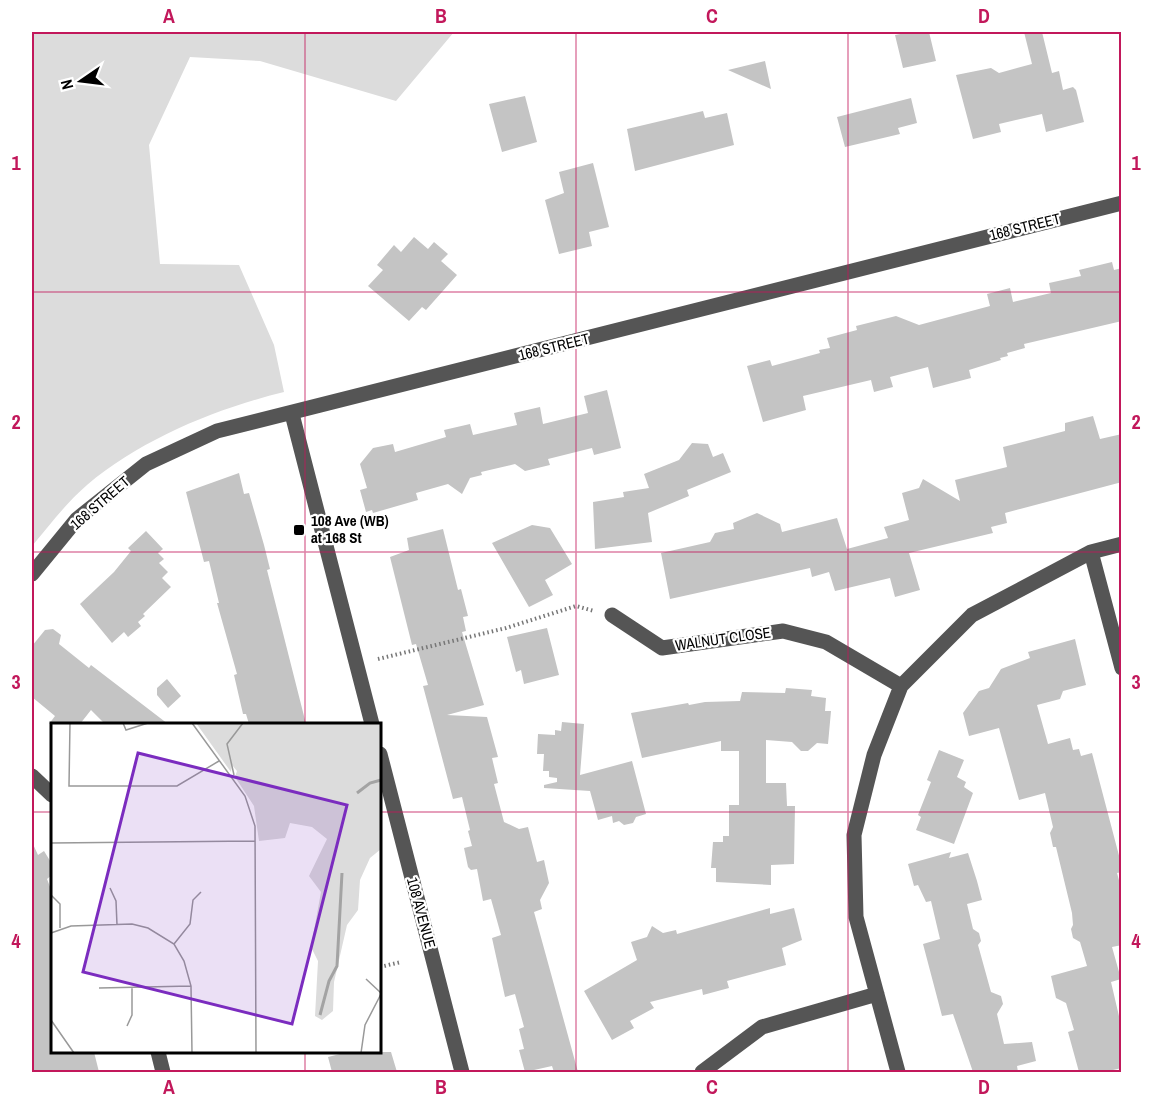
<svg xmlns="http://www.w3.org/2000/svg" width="1153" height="1104" viewBox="0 0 1153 1104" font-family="'Archivo Narrow',sans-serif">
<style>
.green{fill:#dcdcdc}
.building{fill:#c4c4c4}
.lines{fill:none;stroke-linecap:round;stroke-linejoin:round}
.path{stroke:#777;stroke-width:4;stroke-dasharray:1.5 3;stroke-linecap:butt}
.minor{stroke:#555;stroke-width:15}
.grid{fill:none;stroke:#c2185b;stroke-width:1.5;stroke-opacity:0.55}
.poi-dot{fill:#000;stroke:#fff;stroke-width:2}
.labels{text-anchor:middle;stroke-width:4.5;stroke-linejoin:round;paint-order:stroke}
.street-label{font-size:15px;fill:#000;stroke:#fff}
.poi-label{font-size:15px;font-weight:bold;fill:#000;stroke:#fff;text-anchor:start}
.inset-river{fill:none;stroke:#a3a3a3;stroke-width:3}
.inset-road{fill:none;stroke:#999;stroke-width:1.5}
.view{fill:#7b2cbf;fill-opacity:0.15;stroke:#7b2cbf;stroke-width:3}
.inset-edge{fill:none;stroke:#000;stroke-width:3}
.neatline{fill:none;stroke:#c2185b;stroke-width:2}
.grid-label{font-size:20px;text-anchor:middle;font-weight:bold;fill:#c2185b}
</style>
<rect width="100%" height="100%" fill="#fff"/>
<path class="green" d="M32,32h422l-58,69 -136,-40 -70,-4 -41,88 11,119 79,1 35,80 10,47c-69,17 -142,47 -197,93 -21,18 -38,41 -55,61z"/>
<path class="building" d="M911,32h18l7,29 -33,7 -8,-33z
M1024,32h18l10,41 7,-2 4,19 10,-3 3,3 8,32 -38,10 -4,-18 -43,10 2,8 -28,7 -17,-64 35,-7 8,5 33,-9z
M765,61l6,28 -43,-19z
M525,96l12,46 -35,10 -13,-48z
M911,98l6,25 -19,5 2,6 -55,13 -8,-30z
M703,111l2,7 22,-5 7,32 -99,26 -8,-42z
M593,163l16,64 -20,5 3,14 -33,8 -14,-54 19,-7 -5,-21z
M414,237l14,12 6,-7 14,12 -7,7 16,14 -31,35 -4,-3 -13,14 -41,-35 15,-16 -6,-5 17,-20 7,7z
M1112,262l2,8 8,-2v53l-98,23 1,4 -18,5 1,3 -8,2 1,2 -32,10 2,8 -38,10 -5,-21 -38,10 3,10 -19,5 -3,-12 -68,16 3,14 -43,12 -16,-56 23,-6 2,6 48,-13 -1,-3 11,-2 -3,-10 30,-8 -1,-4 40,-10 23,9 71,-19 -3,-12 23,-6 3,14 38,-9 -2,-10 32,-7 -2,-6z
M607,390l14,58 -27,7 -2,-7 -44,11 2,6 -25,6 -10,-7 -34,8 1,3 -12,3 -8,16 -14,-10 -32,9 2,7 -45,13 -1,-3 -6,2 -6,-22 7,-2 -7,-24 13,-16 20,-4 2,8 51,-15 -2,-7 26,-6 3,11 44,-10 -3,-12 26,-6 3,17 45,-11 -4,-17z
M1093,416l7,23 22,-5v48l-117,31 2,10 -16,4 2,6 -84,20 11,37 -25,7 -5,-19 -55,13 -6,-19 -17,5 -2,-9 -140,31 -9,-46 49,-11 5,-9 19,-4 -1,-6 24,-10 23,11 2,8 55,-14 10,31 41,-11 -4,-11 25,-7 -7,-27 17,-5 4,-9 37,22 -5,-21 52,-13 -4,-20 62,-16v-8z
M692,443l16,1 5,13 10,-4 8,19 -44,18 2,6 -41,17 4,29 -57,7 -2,-47 31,-5 -1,-5 26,-4 -5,-14 35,-14z
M239,473l5,21 5,-1 15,52 6,24 -3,1 39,154h-57l-3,-10h-3l-9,-39 3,-1 -20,-71h2l-10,-42 -5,1 -18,-70z
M532,525l18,3 22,36 -27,16 8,15 -24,12 -37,-64z
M443,529l15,61 3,-1 7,27 -5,1 3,14 -4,1 22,73 -37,10 40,2 11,40 -6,1 6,25 -4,1 10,38 15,7 9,-2 9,35 7,-2 5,23 -9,17 2,9 -8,3 44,160h-24l-2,-6 -27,6 -6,-22 5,-1 -5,-20 5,-2 -9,-33 -10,3 -13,-59 9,-3 -10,-36 -8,2 -6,-32 -6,1 -3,-3 -4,-19 8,-2 -4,-15 2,-1 -8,-33 -9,2 -30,-113 5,-1 -12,-41 -4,1 -22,-88 19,-7 -2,-12z
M146,531l17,18 -5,4 6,6 -5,4 9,9 -6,6 9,9 -28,27 2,2 -7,6 3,4 -13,11 -4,-5 -12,11 -32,-39 34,-32 17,-21 -3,-3z
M547,628l12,47 -35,9 -3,-14 -5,2 -9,-35z
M53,629l8,6 -2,9 30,24 2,-3 77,59h-63l-14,-14 -11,14h-31l6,-8 -23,-19v-51l13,-16z
M1075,639l11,46 -23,6 -3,8 -23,6 11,39 22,-6 3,12 6,-1 2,7 11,-3 30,114v5l-5,1 5,18v54l-10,2 9,32 -10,3 11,47v39l-18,4h-25l-11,-40 6,-2 -8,-27 -10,-5 -5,-22 36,-10 -7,-24 -7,-4 -2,-9 2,-4 -1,-12 -16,-66h-3l-3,-14 3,-6 -8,-34 -26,7 -20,-72 -30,8 -6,-23 16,-22 10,-3 12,-19 29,-11 -2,-6z
M167,679l14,17 -13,12 -11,-13v-7z
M786,688l26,2 -1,6 15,2 -1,13h6l-3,33 -11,-1 -9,8h-7l-9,-9 -26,-2v43h20l1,23h8l-1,58 -23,1v20l-55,-3v-14h-5l2,-26h10v-6h6v-31h10v-54h-18v-10l-79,17 -11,-45 57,-10 1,2 16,-3 35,-1 2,-9 43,1z
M562,722l22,2 -4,51 52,-14 14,53 -10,3 -3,6 -9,2 -5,-4 -6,2 -1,-7 -14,4 -8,-29 -46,-3v-3l13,-3v-4l-8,-1v-6h-6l1,-17h-7l1,-20 17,1v-5l6,1z
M939,750l25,10 -7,17 9,5 -2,5 9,6 -19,51 -38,-14 5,-13 -3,-2 13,-33 -4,-2z
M32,842l6,13 6,-4 8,13v11l-5,4 5,13v160h42l5,20h-67z
M951,852l-2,6 19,-5 9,28 5,19 -15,4 6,25 6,4 2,8 -3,4 13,47 10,4 2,8 -6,10 7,30 28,-2 4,19 -19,5 1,6h-45l-20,-58 -11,2 -19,-72 17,-5 -9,-38 -5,1 -8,-17 -4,1 -6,-22z
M770,908v6l24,-6 8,32 -20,8 4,17 -59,16 2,7 -26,7 -1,-6 -52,13 4,6 -24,13 4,7 -22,12 -28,-49 53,-31 -6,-18 16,-5 5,-11 11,7 13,-3 1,4z
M348,1052h43l6,20h-65l-4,-15z"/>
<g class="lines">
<path class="path" d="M378,659l128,-31 70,-22 18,5
M380,967l21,-5"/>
<path class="minor" d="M292,414l80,310
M1091,552l31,116
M32,574l45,-55 69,-55 71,-33 905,-228
M612,615l50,33 121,-17 43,11 75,44
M380,754l82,318
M32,776l20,19
M158,1052l5,20
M702,1072l60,-45 115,-33
M898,1072l-42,-155 -2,-82 20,-80 27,-69 71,-71 119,-63 31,-8"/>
</g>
<path class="grid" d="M305,32v692M576,32v1040M848,32v1040M32,292h1090M32,552h1090M32,812h20M380,812h742M305,1052v20"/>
<rect class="poi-dot" x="293" y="524" width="12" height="12" rx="3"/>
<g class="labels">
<g class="street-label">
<text transform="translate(1025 227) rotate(-14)" y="5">168 STREET</text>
<text transform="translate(554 347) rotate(-14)" y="5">168 STREET</text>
<text transform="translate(100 503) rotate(-41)" y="5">168 STREET</text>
<text transform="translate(723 639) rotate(-8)" y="5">WALNUT CLOSE</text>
<text transform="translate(421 913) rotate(75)" y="5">108 AVENUE</text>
</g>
<g class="poi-label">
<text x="311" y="526">108 Ave (WB)<tspan x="311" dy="17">at 168 St</tspan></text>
</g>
</g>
<g transform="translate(51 723)">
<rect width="330" height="330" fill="#fff"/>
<path d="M145,0h185v126l-11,9 -10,22 -2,30 -11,15 -13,57 -1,29 -11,9 -7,-4 3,-55 -7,-14 10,-55 -12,-16 18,-37 -15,-12 -22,-4 -5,15 -26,3 -5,-35 -19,-29 2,-6 -5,-6 -1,7z" fill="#dcdcdc"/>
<path class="inset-river" d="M306,70l13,-10 11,-3M269,292l9,-34 8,-15 5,-93"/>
<path class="inset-road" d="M19,0l-1,63h108l42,-25M72,0l3,7 22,-7M141,0l53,73 10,30 1,227M183,52l-7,-31 16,-21M0,120l204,-2M59,165l6,13 1,24M0,172l9,9v24M0,210l20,-7 61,-2 16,4 26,16 10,17 7,25 1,67M123,221l16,-20 3,-24 8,-8M315,256l15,14M48,265l92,-2M0,297l23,33M76,303l5,-11v-28M310,330l4,-28 16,-31"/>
<path class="view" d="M87,30l209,52 -55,219 -209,-52z"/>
<rect width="330" height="330" class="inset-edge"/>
</g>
<rect width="1153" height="1104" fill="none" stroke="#ffffff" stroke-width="66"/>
<g transform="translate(81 81) rotate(256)" stroke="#ffffff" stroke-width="4.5" paint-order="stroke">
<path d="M0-4.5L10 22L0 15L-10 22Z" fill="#000000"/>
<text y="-9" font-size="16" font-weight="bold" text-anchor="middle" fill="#000000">N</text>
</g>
<rect x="33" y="33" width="1087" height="1038" class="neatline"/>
<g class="grid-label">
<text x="169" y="23">A</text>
<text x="441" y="23">B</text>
<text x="712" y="23">C</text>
<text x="984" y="23">D</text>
<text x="16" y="170">1</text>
<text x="1136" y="170">1</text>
<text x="16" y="429">2</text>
<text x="1136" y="429">2</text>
<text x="16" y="689">3</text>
<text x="1136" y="689">3</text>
<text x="16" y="948">4</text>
<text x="1136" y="948">4</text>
<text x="169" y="1094">A</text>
<text x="441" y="1094">B</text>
<text x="712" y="1094">C</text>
<text x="984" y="1094">D</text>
</g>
</svg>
